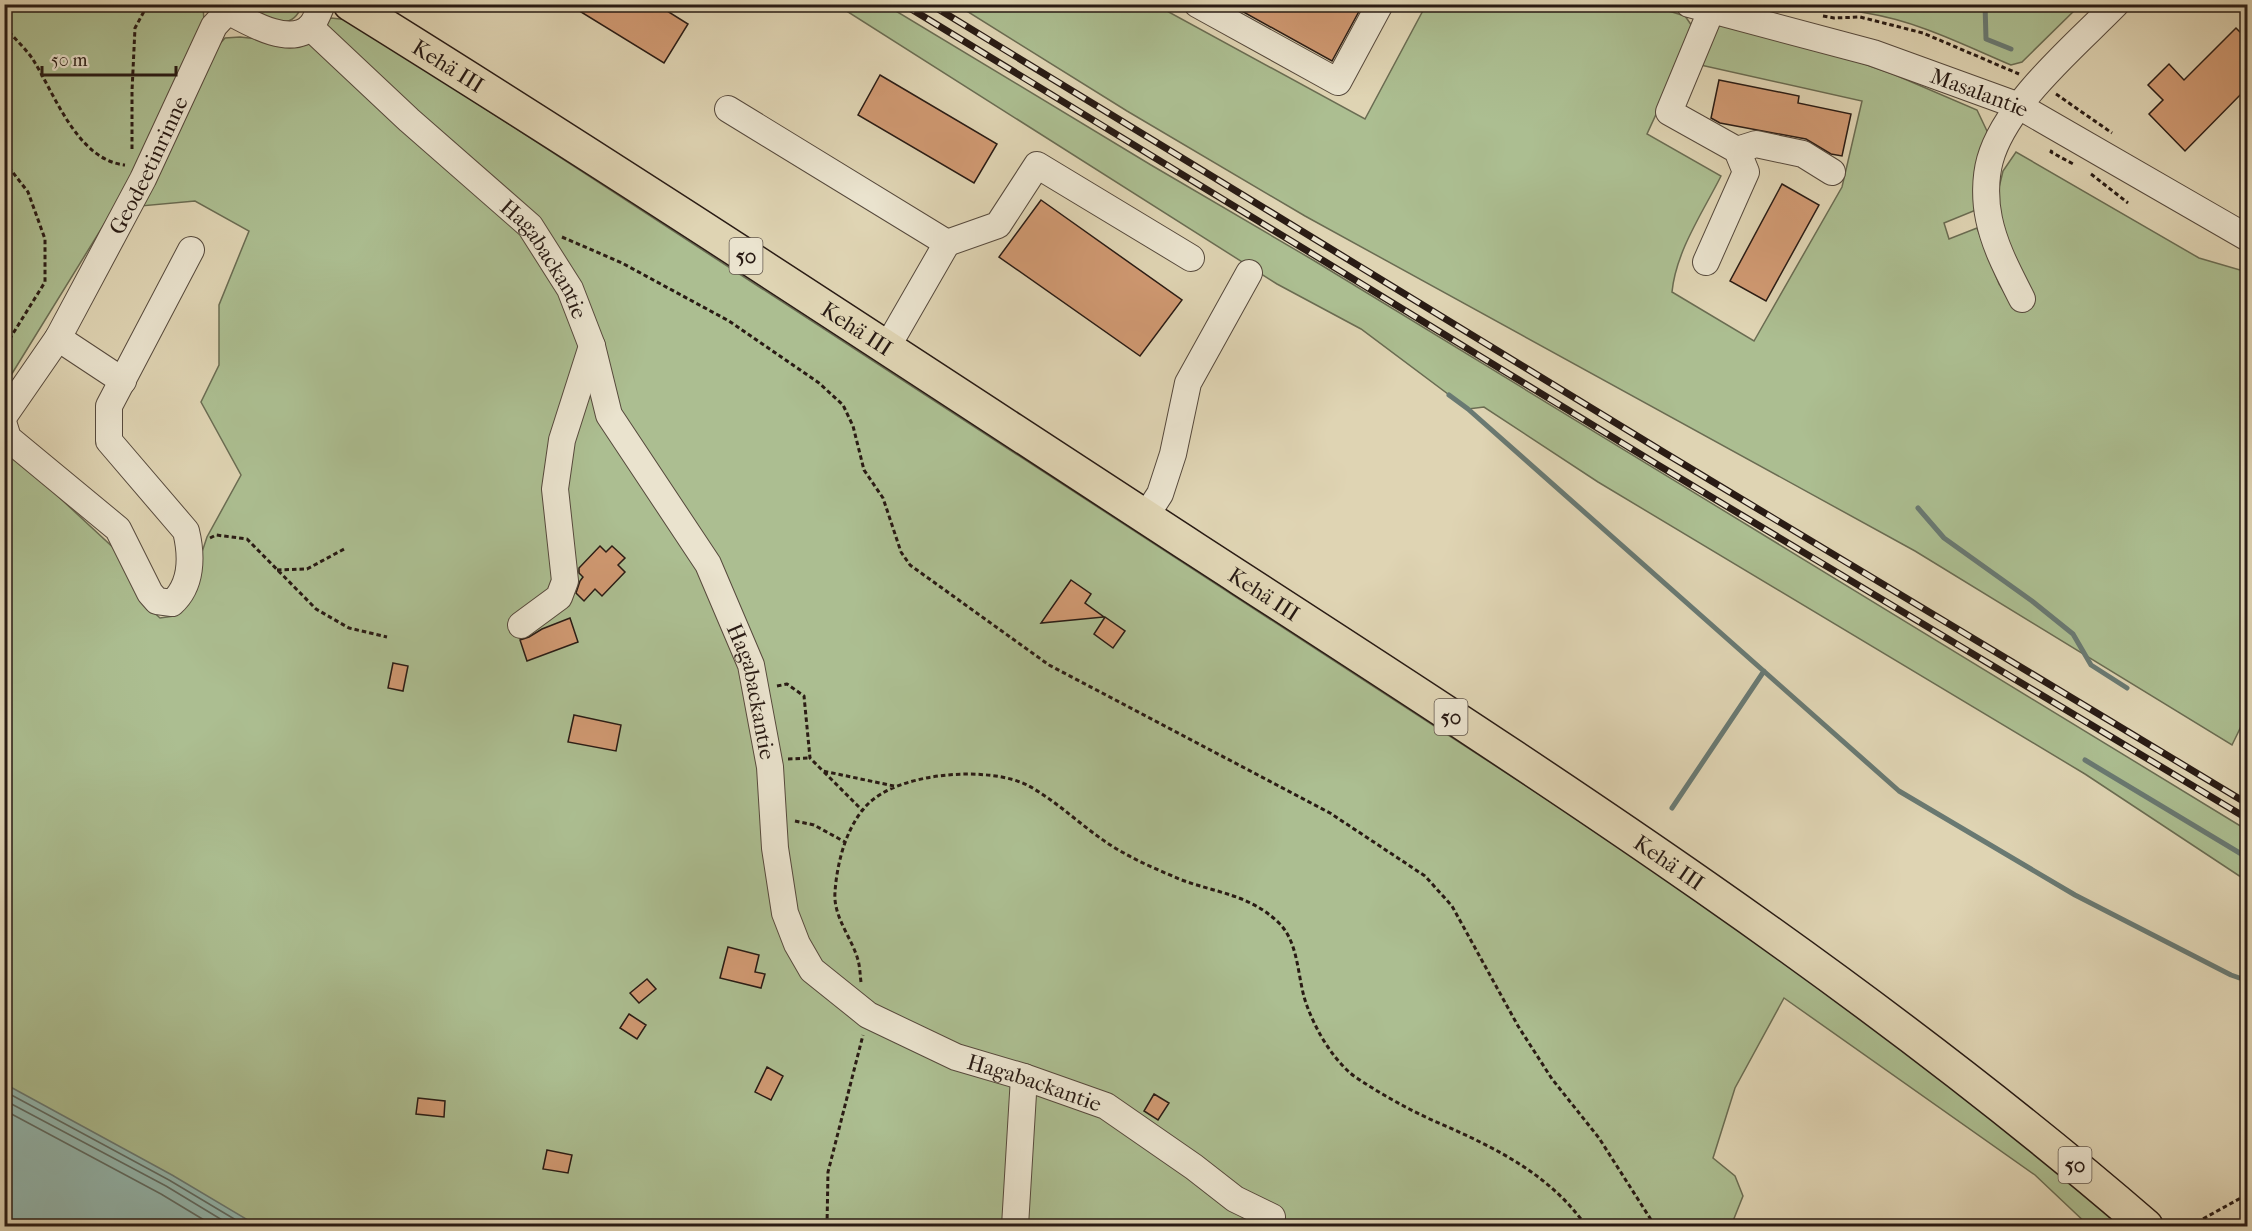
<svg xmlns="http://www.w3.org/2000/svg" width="2252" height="1231" viewBox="0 0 2252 1231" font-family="'IM FELL French Canon',serif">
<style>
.green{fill:#acbe91;stroke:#6a6c52;stroke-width:1.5}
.water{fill:#93b8b0;stroke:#697972;stroke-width:1.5}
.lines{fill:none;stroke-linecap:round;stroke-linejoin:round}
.shore{stroke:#5e6a62;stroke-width:1.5}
.stream{stroke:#697972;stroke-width:5}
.building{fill:#d09972;stroke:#291b14;stroke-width:1.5}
.minor-casing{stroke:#56493c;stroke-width:28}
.highway-casing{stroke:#291b14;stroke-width:36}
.path{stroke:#291b14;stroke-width:3;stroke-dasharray:4.5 3;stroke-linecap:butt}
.minor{stroke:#eae3ce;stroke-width:26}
.highway{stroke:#dfd4b3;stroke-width:33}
.rail-casing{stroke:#291b14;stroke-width:7}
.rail{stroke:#eae3ce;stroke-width:4.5;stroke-dasharray:14;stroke-linecap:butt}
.labels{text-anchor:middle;stroke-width:4.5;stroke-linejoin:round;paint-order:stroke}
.shield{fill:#eae3ce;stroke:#63574c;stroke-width:1.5}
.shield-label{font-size:21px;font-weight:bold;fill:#291b14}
.street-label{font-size:22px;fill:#291b14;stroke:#eae3ce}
</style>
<rect width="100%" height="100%" fill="#dfd4b3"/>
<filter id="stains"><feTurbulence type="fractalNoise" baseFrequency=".00333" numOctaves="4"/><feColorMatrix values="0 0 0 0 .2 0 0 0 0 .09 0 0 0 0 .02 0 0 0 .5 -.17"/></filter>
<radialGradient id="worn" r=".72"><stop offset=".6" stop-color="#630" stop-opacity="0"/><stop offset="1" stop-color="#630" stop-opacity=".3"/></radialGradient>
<path class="green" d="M1646,4l39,12 7,10 -10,32 -35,76 74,42c-18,36 -45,75 -49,116l82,49 88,-154 20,-86 -166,-37 20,-37 6,-2 131,35 40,14 84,36 10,21 -11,79 -32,13 5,16 28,-11 22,56 17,26 -19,-114 6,-25 13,-19 183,106 48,14 1,440 -16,33 -317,-194 -610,-335 -178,-105 -170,-106h199l209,114 61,-114z
M5,5h196l2,1 1,15 -72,158 -127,206z
M246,5h56c-11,31 -37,12 -56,0z
M837,5h49l265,160 162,95 934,570v51l-162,-107 -487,-292 -114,-75 -16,2 -107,-80 -84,-45z
M1806,5h274l-58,57 -11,3c-47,-20 -94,-44 -145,-52 -20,-4 -40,-4 -60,-8z
M331,18l18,2 1285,836 280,199 209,171h-34l-54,-51 -251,-177 -49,90 -22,70 22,18 8,20 -12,30h-1726l-1,-780 115,107 20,46 21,19 14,-2 11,-13 22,-66 34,-62 -40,-73 18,-37v-60l30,-74 -54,-30 -54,5 64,-146 20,-22 15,-1 18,2 27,8 40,-14v-11z"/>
<path class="water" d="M5,1084l167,91 86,51h-253z"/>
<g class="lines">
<path class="shore" d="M4,1091l165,89 77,46
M4,1100l162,86 66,40
M4,1110l157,84 53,32"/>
<path class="stream" d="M1985,4l1,35 25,10
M1449,395l19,14 431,382 176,104 156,80 17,6
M1918,508l26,30 88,63 41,33 18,31 36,23
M2085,760l163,98
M1672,808l92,-137"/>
</g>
<path class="building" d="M568,4h88l32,20 -24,39z
M1229,4h134l-31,57z
M2236,28l11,11v49l-62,63 -36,-37 14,-14 -15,-15 21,-21 15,16z
M880,75l117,69 -23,39 -116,-68z
M1719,80l80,16 -1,7 53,11 -9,42 -11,-2 -25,-15 -86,-16 -9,-5z
M1782,184l37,21 -53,96 -36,-20z
M1041,200l141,100 -42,56 -141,-99z
M600,546l6,6 6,-6 13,12 -7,7 7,7 -23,24 -7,-7 -11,12 -8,-8 4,-12 3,-4 -4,-4v-5z
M1071,580l20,14 -6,9 19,14 -63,6z
M1105,617l20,14 -12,17 -19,-14z
M570,618l8,24 -51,19 -7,-21 9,-3 13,-8z
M393,663l15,3 -5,25 -15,-3z
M574,715l47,10 -5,26 -48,-9z
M728,947l31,8 -4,17 10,2 -4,14 -41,-10z
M647,979l9,10 -17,14 -9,-10z
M629,1014l17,11 -9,14 -17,-11z
M767,1067l16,9 -12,24 -16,-8z
M1154,1094l15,9 -11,17 -14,-9z
M418,1098l27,3 -1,16 -28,-3z
M547,1150l25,5 -4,18 -25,-4z"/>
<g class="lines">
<g class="minor-casing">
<g id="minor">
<path d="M1197,4l141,78 42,-78"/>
<path id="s1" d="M1689,4l184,49 146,53 229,132"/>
<path id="s2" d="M310,27l99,93 121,106 40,63 22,57 17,69 99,149 43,101 19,102 5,81 10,65 12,31 15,26 56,45 88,42 68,20 82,29 88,61 41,32 37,18"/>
<path d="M728,109l219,134"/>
<path d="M1737,150l19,-6 47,10 29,18"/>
<path d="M947,243l51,-18 39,-60 154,93"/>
<path d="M1706,262l40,-90 -9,-22 -68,-38 42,-101"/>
<path d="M2022,299c-13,-26 -27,-51 -33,-80 -4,-18 -4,-41 1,-59 16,-57 85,-114 126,-156"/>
<path d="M58,338l65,43"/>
<path d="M886,349l61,-106"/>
<path id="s3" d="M4,416l54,-78 85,-159 71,-153 14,-15c20,11 63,37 83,15 5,-6 8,-15 11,-22"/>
<path d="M4,425l4,13 110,91 32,64 7,8 15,2c20,-18 20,-47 14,-72l-77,-90v-35l82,-156"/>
<path d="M1145,517l15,-23 13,-40 15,-71 61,-110"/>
<path d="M521,625l38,-28 6,-16 -10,-92 7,-49 30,-94"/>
<path d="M1015,1226l9,-149"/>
</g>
</g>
<g class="highway-casing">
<g id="highway">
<path id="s4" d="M350,4c285,177 564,362 845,545 327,212 656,422 951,677"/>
</g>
</g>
<path class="path" d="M1823,16l11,2 26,-1 63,16 96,41
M4,26c9,11 20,21 28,32 23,36 45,102 93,107
M2056,94l56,39
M132,149v-58l3,-63 13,-24
M2052,150l-1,2 24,13
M4,161l24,31 17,47v43l-41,66
M2091,174l37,29
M562,237l60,26 107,58 90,62 24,22 10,21 11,44 19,28 18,54 9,13 139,100 281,148 95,63 27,30 66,120 34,53 47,59 56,88
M210,538l6,-3 31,4 69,70 33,19 38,9
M277,570l30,-1 39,-21
M777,686l10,-2 17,12 6,62 13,13 71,15
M788,759l22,-1
M824,772l38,38
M795,821l19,4 31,17
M861,982c-1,-7 -1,-15 -3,-22 -6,-22 -25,-43 -23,-68 2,-29 11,-65 32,-87 31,-33 123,-40 162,-19 34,19 61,49 95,67 17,10 37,18 55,26 37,14 70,15 100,44 21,21 18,57 28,83 9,24 23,48 41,65 5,5 12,9 18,13 22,14 44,26 68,37 58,25 115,52 152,105
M1291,1223l10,3
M827,1226l1,-54 35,-137
M2190,1226l58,-32"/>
<use href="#minor" class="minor"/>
<use href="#highway" class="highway"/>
<g class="rail-casing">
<path id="rail" d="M903,4l755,461 590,354
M930,4l735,449 583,351"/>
</g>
<use href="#rail" class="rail"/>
</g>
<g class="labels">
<g class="shield">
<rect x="729.5" y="238" width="33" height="36" rx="4.5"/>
<rect x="1434.5" y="699" width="33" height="36" rx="4.5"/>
<rect x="2058.5" y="1147" width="33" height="36" rx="4.5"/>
</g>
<g class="shield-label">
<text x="746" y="263">50</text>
<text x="1451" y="724">50</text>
<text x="2075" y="1172">50</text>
</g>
<g class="street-label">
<text dy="8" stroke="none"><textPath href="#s4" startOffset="116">Kehä III</textPath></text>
<text dy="8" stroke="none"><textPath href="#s1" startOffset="304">Masalantie</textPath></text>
<text dy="8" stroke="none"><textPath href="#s3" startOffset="290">Geodeetinrinne</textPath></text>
<text dy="8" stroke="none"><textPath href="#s2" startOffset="332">Hagabackantie</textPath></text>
<text dy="8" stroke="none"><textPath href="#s4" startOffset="602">Kehä III</textPath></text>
<text dy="8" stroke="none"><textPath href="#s4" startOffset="1088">Kehä III</textPath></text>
<text dy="8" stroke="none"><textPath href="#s2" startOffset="818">Hagabackantie</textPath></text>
<text dy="8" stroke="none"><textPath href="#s4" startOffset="1574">Kehä III</textPath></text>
<text dy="8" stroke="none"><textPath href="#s2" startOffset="1358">Hagabackantie</textPath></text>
</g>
</g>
<rect width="2252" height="1231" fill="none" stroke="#dfd4b3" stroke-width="24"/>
<rect x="6" y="6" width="2240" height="1219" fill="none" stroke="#291b14" stroke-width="3"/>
<rect x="12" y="12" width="2228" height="1207" fill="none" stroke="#291b14" stroke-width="1.5"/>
<path d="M42 66v9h134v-9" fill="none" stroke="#291b14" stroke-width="3"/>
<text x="51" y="66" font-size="18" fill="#291b14" stroke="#eae3ce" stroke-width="4.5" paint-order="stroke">50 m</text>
<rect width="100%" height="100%" filter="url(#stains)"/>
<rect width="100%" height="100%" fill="url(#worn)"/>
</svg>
